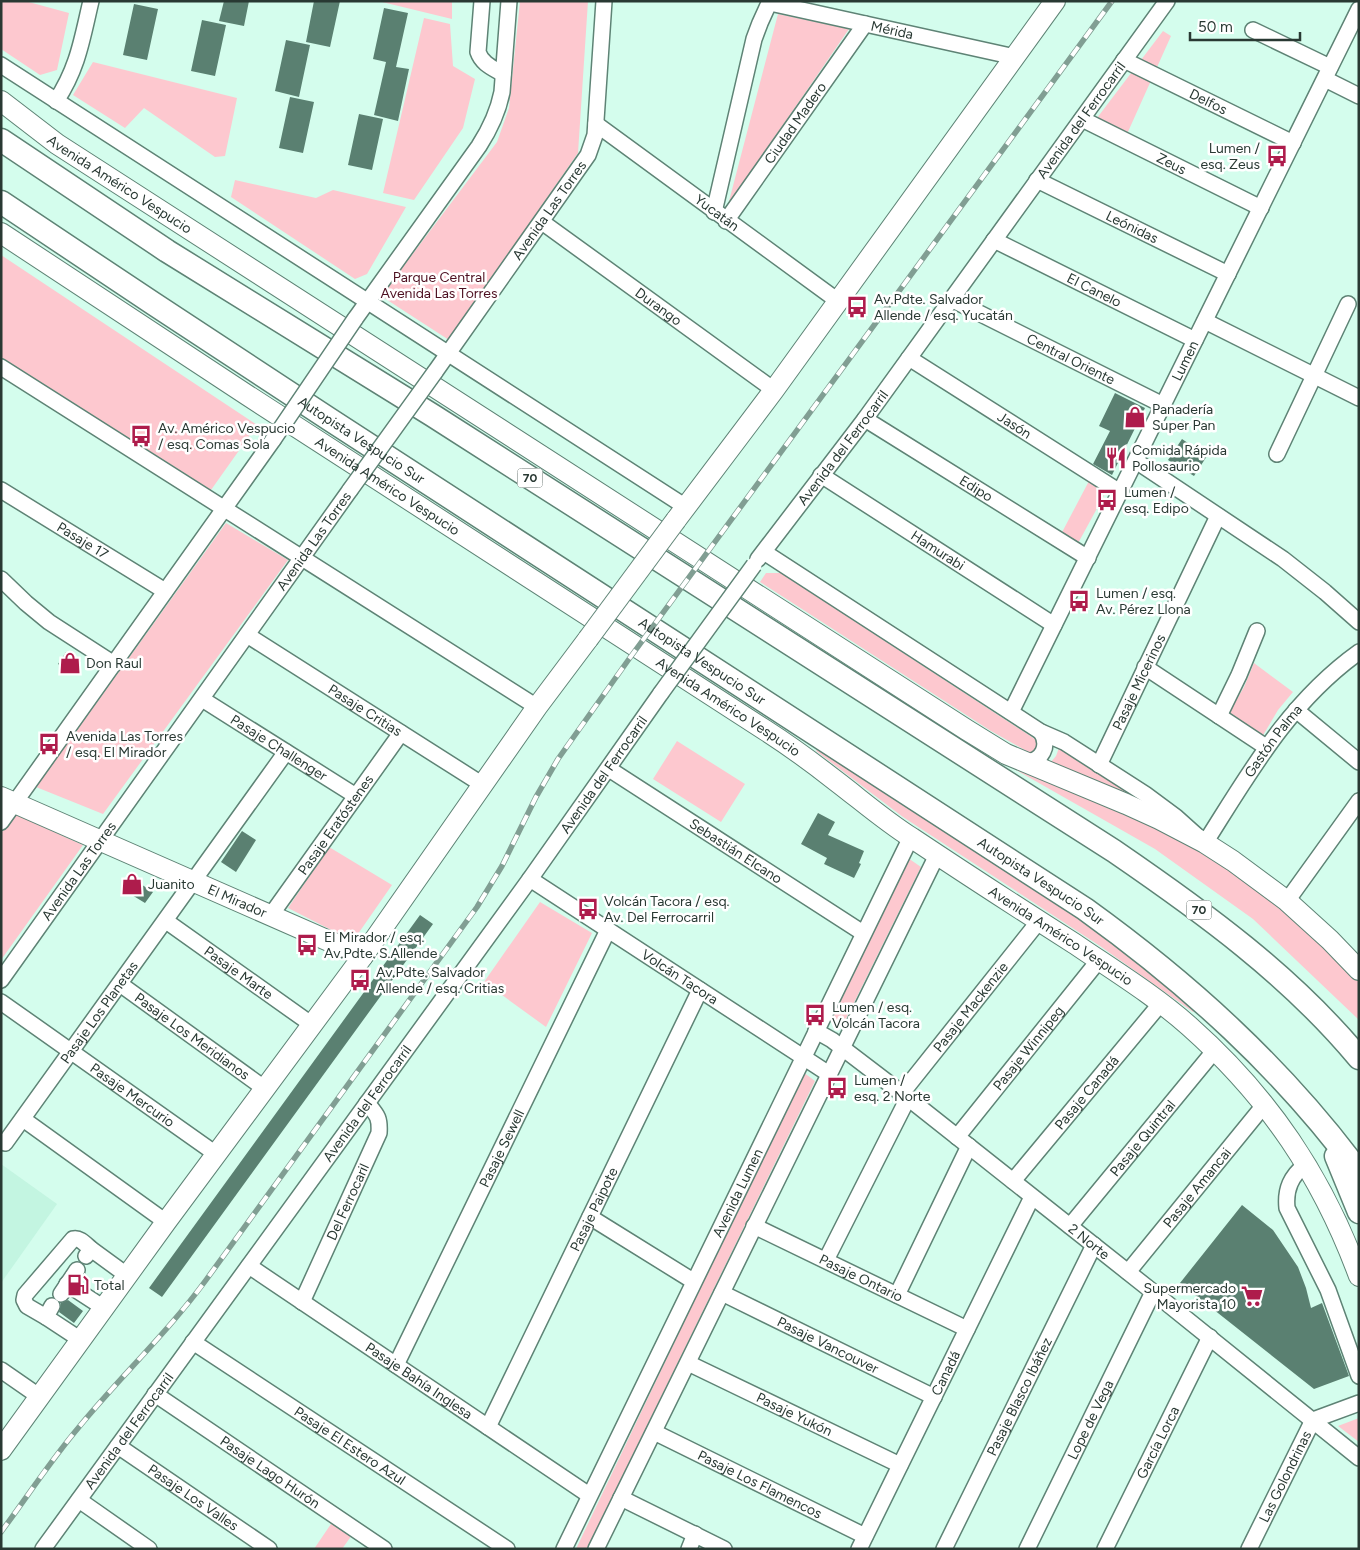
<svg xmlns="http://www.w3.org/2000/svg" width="1360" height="1550" viewBox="0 0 1360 1550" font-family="Figtree,sans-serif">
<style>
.built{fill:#c3f5e1}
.green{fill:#fdc8cf}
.building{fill:#5a8071}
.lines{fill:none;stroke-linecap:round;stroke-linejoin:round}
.minor-casing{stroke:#5e8375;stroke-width:18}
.major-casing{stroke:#5e8375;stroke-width:22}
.highway-casing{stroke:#5e8375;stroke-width:25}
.minor{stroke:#fff;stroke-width:15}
.major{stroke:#fff;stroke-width:20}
.highway{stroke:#fff;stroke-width:22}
.rail-casing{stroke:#819e93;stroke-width:5.5}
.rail{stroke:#fff;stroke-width:4;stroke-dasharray:11;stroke-linecap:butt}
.minor-bridge-casing{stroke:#5e8375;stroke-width:18;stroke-linecap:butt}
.major-bridge-casing{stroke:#5e8375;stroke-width:22;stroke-linecap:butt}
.minor-bridge{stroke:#fff;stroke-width:15}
.major-bridge{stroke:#fff;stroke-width:20}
.labels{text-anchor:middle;stroke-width:5;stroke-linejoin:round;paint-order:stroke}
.shield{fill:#fff;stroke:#697470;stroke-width:1}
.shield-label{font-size:12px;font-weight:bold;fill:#293933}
.street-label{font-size:14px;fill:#293933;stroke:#fff}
.poi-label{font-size:14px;fill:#293933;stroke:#fff;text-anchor:start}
.park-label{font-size:14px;fill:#4d0f20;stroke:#fff}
</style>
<rect width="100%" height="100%" fill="#d4fded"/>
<path class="built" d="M1,1164l56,40 -56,79z"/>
<path class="green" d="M1,1h24l44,12 -12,57 -17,5 -39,-26z
M378,1h74v18z
M520,1h68l-10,152 -129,187 -68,-44 116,-154 12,-34z
M778,14l71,15 -121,176z
M424,18l26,6 3,42 22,13 -12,49 -49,72 -31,-7z
M1163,31l8,5 -44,98 -30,-16z
M93,62l144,36 -12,58 -10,1 -71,-49 -19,20 -52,-33z
M235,180l81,18 17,-8 73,17 -39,67 -12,5 -124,-82z
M1,255l256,170 -46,65 -210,-133z
M1089,481l18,9 -31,57 -17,-9z
M226,523l62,37 -185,254 -67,-27z
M766,573h15l257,168 -1,7 -7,5 -39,-22 -231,-149z
M1254,663l39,29 -15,18 -16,27 -34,-23 16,-27z
M677,741l68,43 -24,38 -68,-43z
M819,746l275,178 103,84 -4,4 -93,-66 -197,-129 -87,-66z
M1059,748l72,47 -81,-32 6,-7z
M1007,765l125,48 119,68 57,46 51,55v38l-106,-101 -98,-70z
M15,814l68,31 -82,115v-127z
M329,847l63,38 -39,56 -65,-33z
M908,858l13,9 -79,160 -11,-6z
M540,902l52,31 -46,94 -62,-45z
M803,1072l12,9 -228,468h-11z
M1359,1418v24l-21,-16z
M333,1521l19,14 -10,14h-28z"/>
<path class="building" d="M224,1h25l-5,25 -25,-5z
M314,1h26l-10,46 -24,-5z
M134,4l24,5 -11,51 -24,-5z
M384,8l24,5 -12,54 13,2 -11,52 -24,-6 12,-53 -13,-3z
M202,20l24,5 -11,51 -24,-5z
M286,40l24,5 -11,52 -24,-6z
M290,97l24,5 -11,51 -24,-5z
M359,114l24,5 -11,51 -24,-5z
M1115,393l30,15 -33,67 -19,-11 17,-33 -11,-5z
M1182,439l25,17 -13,20 -26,-16z
M66,652l15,9 -7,13 -16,-10z
M818,813l17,9 -7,13 36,16 -5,12 2,1 -7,14 -30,-14 3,-6 -26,-14z
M242,831l14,9 -20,32 -15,-10z
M130,877l23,15 -8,11 -23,-14z
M420,915l13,9 -271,373 -13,-9z
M1242,1205l31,25 25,37 8,21 5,20 11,-5 27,73 -35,13 -134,-106z
M68,1300l15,11 -9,12 -15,-11 2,-9z"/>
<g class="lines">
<g class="minor-casing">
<g id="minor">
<path d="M482,1l-4,51c4,12 15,16 25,22"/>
<path id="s1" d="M770,3l245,54"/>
<path d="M1253,30l77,37"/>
<path id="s2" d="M1124,60l169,83"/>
<path d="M1,65l685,442"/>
<path d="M1325,79l34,17"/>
<path d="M56,101c22,-33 26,-62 35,-100"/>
<path id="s3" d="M1082,119l179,89"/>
<path id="s4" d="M596,124l242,177"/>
<path id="s5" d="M1037,180l191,94"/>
<path d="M714,212l40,-173 6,-16 10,-22"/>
<path id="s6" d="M726,221l139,-197"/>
<path id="s7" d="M542,222l232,168"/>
<path id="s8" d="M994,240l201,100"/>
<path id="s9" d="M951,299l212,106"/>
<path d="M355,319l124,-173c11,-17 19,-34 23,-54l7,-91"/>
<path d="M1205,321l154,77"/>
<path id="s10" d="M909,358l211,134"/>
<path d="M1,367l536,340"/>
<path id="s11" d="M435,372l153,-217 7,-20 9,-134"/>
<path id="s12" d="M865,419l223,139"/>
<path d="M1277,454l71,-150"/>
<path d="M1136,461l147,98 42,33 34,30"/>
<path id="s13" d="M821,475l233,150"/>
<path id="s14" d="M1,490l164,101"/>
<path id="s15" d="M764,552l277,180 23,10 81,52 31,23 29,26c45,-71 84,-141 154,-191"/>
<path id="s16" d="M758,559l107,-140 302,-418"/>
<path d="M1,579l25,24 23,19 65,42"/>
<path id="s17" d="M247,635l236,150"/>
<path d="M1145,667l121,80"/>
<path id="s18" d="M202,699l154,97"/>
<path d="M1296,710l63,52"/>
<path id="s19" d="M1011,712l348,-703"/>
<path d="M1219,716l20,-41 18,-44"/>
<path d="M1026,762c16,-1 24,-16 15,-30"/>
<path id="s20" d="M1099,765l119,-249"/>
<path id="s21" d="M609,769l254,164"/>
<path d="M1,822l272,-382"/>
<path id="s22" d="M530,879l299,195"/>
<path d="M1287,901l72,-100"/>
<path id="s23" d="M271,915l130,-182"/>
<path id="s24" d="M166,921l145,103"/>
<path id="s25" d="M1,980l349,-490"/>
<path id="s26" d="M120,984l144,104"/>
<path id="s27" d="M1,1002l215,152"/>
<path id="s28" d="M816,1031l16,9 76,58 245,194 206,166"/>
<path id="s29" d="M902,1093l137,-172"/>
<path d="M23,1119l143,103"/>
<path id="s30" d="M957,1137l142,-177"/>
<path id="s31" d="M5,1143l281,-391"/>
<path d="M1306,1164c-15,12 -21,25 -19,44l41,82 31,86"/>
<path id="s32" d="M1013,1181l148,-178"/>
<path d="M590,1217l103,64"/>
<path id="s33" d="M754,1226l213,103"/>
<path id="s34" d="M1070,1226l145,-176"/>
<path d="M86,1256l5,-7 37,27"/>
<path d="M826,1260l82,-162"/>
<path id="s35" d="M249,1266l340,229"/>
<path id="s36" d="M1128,1272l137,-168"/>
<path d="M67,1284l37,24"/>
<path id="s37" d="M722,1293l212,104"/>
<path d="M61,1294l16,-24"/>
<path d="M897,1295l72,-149"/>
<path id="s38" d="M302,1302l77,-169c1,-16 -2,-18 -12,-30"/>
<path d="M52,1306l-6,11 35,23"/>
<path d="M46,1317l-19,-11 -3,-6 1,-5 48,-56c7,-2 13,6 18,10"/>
<path id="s39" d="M193,1342l314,207"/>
<path id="s40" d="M688,1363l212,102"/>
<path id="s41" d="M396,1365l212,-435"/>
<path d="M1,1370l39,27"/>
<path id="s42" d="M155,1394l229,155"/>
<path id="s43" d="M488,1427l212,-437"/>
<path id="s44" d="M654,1432l211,104"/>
<path id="s45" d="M118,1446l151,103"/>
<path d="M621,1498l103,51"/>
<path d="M79,1500l70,49"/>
<path id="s46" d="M43,1549l487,-670 131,-186"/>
<path id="s47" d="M564,1549l347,-712"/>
<path d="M596,1549l341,-694"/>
<path d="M689,1549l6,-15"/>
<path id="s48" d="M859,1549l173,-352"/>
<path id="s49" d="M944,1549l150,-304"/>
<path id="s50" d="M1027,1549l126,-257"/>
<path id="s51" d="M1105,1549l105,-212"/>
<path id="s52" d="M1249,1549l64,-129 46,-17"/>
</g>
</g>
<g class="major-casing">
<g id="major">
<path id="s53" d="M1,101l56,43 73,47 837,539 39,24 120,50 33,15 46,24 28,18 54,40 43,39 29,30"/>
<path id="s54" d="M1,233l246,162 518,335c25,16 48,33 71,51 25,19 49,40 76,57 54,36 108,71 163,106 38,26 79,51 114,82 80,71 133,150 170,250"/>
<path d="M676,520l98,-130 281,-389"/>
<path id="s55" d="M1,797l362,159"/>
<path d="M1,1450l165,-228 197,-266 174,-249 51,-68"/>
</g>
</g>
<g class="highway-casing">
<g id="highway">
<path d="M1,140l166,111 265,164 682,436c89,61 176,124 245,207"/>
<path id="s56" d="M1,202l153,102 175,115 756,490c104,75 197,159 274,263"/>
<path d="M1336,1156l23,56"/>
</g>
</g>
<use href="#minor" class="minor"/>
<use href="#major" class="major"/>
<use href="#highway" class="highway"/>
<g class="rail-casing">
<path id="rail" d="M1,1532c26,-35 50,-72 78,-105 41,-50 89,-95 127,-147l271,-373 25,-41 34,-69 22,-38 71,-100 483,-658"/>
</g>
<use href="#rail" class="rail"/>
<g class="minor-bridge-casing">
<path id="minor-bridge" d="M273,440l82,-121
M350,490l85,-118
M661,693l93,-128"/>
</g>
<g class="major-bridge-casing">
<path id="major-bridge" d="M588,639l88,-119"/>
</g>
<use href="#minor-bridge" class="minor-bridge"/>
<use href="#major-bridge" class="major-bridge"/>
</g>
<defs>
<g id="bus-bare" transform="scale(1.725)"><path d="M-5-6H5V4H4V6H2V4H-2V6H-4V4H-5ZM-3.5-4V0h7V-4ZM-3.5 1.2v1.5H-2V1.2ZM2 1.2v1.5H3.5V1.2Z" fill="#ae1c4c" stroke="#fff" stroke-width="2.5" paint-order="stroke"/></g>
<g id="shop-bare" transform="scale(1.725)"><path d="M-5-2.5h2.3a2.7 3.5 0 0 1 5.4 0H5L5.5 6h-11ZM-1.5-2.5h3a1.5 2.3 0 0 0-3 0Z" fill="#ae1c4c" stroke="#fff" stroke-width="2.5" paint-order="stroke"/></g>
<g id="restaurant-bare" transform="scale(1.725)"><path d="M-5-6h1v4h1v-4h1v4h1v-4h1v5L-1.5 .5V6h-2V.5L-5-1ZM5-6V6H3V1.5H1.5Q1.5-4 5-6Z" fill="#ae1c4c" stroke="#fff" stroke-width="2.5" paint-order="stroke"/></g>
<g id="fuel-bare" transform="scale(1.725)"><path d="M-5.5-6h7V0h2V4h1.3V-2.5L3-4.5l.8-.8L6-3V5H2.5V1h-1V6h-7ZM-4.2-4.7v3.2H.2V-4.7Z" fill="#ae1c4c" stroke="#fff" stroke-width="2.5" paint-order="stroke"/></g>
<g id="supermarket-bare" transform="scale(1.725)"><path d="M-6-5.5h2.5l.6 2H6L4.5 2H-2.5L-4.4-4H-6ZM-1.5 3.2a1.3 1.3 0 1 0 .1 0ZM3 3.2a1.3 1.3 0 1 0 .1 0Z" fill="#ae1c4c" stroke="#fff" stroke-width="2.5" paint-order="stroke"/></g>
</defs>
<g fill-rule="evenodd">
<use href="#bus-bare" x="1277" y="156"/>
<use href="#bus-bare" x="857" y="307"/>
<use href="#shop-bare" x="1135" y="417"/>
<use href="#bus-bare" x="141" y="436"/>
<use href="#restaurant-bare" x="1116" y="458"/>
<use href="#bus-bare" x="1107" y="500"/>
<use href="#bus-bare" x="1079" y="601"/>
<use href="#shop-bare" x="70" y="663"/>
<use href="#bus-bare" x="49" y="744"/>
<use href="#shop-bare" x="132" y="884"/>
<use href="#bus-bare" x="588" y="909"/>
<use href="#bus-bare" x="307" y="945"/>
<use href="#bus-bare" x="360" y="980"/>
<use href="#bus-bare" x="815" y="1015"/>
<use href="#bus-bare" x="837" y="1088"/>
<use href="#fuel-bare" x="78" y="1285"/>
<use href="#supermarket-bare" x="1252" y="1296"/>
</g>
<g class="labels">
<g class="shield">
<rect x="517.5" y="468.5" width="25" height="19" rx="4"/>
<rect x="1186.5" y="900.5" width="25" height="19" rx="4"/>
</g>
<g class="shield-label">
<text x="530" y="482">70</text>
<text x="1199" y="914">70</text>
</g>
<g class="street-label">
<text dy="5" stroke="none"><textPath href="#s1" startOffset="125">Mérida</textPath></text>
<text dy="5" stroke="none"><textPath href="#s2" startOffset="94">Delfos</textPath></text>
<text dy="5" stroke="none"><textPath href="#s16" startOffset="545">Avenida del Ferrocarril</textPath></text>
<text dy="5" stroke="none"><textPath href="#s6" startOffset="120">Ciudad Madero</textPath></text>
<text dy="5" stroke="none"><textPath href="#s3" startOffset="100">Zeus</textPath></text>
<text dy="5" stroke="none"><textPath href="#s53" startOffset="145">Avenida Américo Vespucio</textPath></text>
<text dy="5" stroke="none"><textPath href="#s11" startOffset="198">Avenida Las Torres</textPath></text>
<text dy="5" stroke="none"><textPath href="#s4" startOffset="150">Yucatán</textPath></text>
<text dy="5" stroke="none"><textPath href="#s5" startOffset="106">Leónidas</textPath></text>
<text dy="5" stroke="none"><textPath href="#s8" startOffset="112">El Canelo</textPath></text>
<text dy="5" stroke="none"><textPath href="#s7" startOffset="144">Durango</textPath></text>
<text dy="5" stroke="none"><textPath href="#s9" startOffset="134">Central Oriente</textPath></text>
<text dy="5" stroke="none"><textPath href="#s19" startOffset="392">Lumen</textPath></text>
<text dy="5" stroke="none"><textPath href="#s10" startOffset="125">Jasón</textPath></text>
<text dy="5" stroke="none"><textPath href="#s56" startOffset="432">Autopista Vespucio Sur</textPath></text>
<text dy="5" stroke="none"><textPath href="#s16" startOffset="140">Avenida del Ferrocarril</textPath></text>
<text dy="5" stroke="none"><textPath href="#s54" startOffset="462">Avenida Américo Vespucio</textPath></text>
<text dy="5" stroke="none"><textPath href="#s12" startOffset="131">Edipo</textPath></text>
<text dy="5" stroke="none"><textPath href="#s14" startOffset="96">Pasaje 17</textPath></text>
<text dy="5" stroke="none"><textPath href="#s25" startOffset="539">Avenida Las Torres</textPath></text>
<text dy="5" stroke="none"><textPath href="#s13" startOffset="139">Hamurabi</textPath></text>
<text dy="5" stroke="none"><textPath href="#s56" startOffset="838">Autopista Vespucio Sur</textPath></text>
<text dy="5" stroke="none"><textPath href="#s20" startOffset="92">Pasaje Micerinos</textPath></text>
<text dy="5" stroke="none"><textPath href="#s54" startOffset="868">Avenida Américo Vespucio</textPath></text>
<text dy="5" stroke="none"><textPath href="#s17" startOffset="140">Pasaje Critias</textPath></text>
<text dy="5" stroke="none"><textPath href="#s15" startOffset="652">Gastón Palma</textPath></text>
<text dy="5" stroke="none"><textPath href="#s18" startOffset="91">Pasaje Challenger</textPath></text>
<text dy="5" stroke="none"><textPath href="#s46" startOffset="956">Avenida del Ferrocarril</textPath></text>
<text dy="5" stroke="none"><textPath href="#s23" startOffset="111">Pasaje Eratóstenes</textPath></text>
<text dy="5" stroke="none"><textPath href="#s21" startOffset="151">Sebastián Elcano</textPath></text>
<text dy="5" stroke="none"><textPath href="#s25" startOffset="134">Avenida Las Torres</textPath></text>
<text dy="5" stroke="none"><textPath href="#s56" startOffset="1242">Autopista Vespucio Sur</textPath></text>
<text dy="5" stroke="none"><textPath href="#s55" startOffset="258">El Mirador</textPath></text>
<text dy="5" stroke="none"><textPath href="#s54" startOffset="1272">Avenida Américo Vespucio</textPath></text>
<text dy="5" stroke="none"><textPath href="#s24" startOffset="89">Pasaje Marte</textPath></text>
<text dy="5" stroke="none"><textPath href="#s22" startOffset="179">Volcán Tacora</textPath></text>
<text dy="5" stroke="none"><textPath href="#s29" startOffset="110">Pasaje Mackenzie</textPath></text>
<text dy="5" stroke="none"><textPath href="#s31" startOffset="161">Pasaje Los Planetas</textPath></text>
<text dy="5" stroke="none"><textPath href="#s26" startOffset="89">Pasaje Los Meridianos</textPath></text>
<text dy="5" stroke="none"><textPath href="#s30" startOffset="114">Pasaje Winnipeg</textPath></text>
<text dy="5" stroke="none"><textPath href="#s32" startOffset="115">Pasaje Canadá</textPath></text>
<text dy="5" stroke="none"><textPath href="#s27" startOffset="161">Pasaje Mercurio</textPath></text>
<text dy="5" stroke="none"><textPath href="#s46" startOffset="551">Avenida del Ferrocarril</textPath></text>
<text dy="5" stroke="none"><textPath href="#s34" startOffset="114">Pasaje Quintral</textPath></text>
<text dy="5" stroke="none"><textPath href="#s41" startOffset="241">Pasaje Sewell</textPath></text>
<text dy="5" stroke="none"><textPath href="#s36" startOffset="109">Pasaje Amancai</textPath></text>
<text dy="5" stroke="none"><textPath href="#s47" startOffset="396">Avenida Lumen</textPath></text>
<text dy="5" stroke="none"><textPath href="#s38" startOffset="110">Del Ferrocaril</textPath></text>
<text dy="5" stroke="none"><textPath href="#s43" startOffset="242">Pasaje Paipote</textPath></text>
<text dy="5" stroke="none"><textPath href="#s28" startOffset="345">2 Norte</textPath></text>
<text dy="5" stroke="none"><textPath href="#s33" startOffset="119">Pasaje Ontario</textPath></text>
<text dy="5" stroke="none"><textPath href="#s37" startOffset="118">Pasaje Vancouver</textPath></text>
<text dy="5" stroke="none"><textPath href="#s48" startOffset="196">Canadá</textPath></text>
<text dy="5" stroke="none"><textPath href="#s35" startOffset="205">Pasaje Bahía Inglesa</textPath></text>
<text dy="5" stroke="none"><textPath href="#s49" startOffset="170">Pasaje Blasco Ibáñez</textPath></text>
<text dy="5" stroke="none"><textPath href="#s40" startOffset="118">Pasaje Yukón</textPath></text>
<text dy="5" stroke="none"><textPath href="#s50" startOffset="144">Lope de Vega</textPath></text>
<text dy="5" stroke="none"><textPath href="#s46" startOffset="146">Avenida del Ferrocarril</textPath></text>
<text dy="5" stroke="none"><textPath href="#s51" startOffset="119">García Lorca</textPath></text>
<text dy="5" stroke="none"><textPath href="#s39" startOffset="188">Pasaje El Estero Azul</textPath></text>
<text dy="5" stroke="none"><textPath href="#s42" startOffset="139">Pasaje Lago Hurón</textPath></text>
<text dy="5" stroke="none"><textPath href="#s52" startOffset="81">Las Golondrinas</textPath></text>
<text dy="5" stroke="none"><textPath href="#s44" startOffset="118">Pasaje Los Flamencos</textPath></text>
<text dy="5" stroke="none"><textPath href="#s45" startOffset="91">Pasaje Los Valles</textPath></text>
</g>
<g class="poi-label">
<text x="1260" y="153" text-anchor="end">Lumen /<tspan x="1260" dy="16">esq. Zeus</tspan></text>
<text x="874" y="304">Av.Pdte. Salvador<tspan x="874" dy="16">Allende / esq. Yucatán</tspan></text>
<text x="1152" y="414">Panadería<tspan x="1152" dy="16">Super Pan</tspan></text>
<text x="158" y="433">Av. Américo Vespucio<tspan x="158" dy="16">/ esq. Comas Sola</tspan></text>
<text x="1132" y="455">Comida Rápida<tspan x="1132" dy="16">Pollosaurio</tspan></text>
<text x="1124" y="497">Lumen /<tspan x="1124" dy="16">esq. Edipo</tspan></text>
<text x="1096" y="598">Lumen / esq.<tspan x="1096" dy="16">Av. Pérez Llona</tspan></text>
<text x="86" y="668">Don Raul</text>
<text x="66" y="741">Avenida Las Torres<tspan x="66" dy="16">/ esq. El Mirador</tspan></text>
<text x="148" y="889">Juanito</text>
<text x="604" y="906">Volcán Tacora / esq.<tspan x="604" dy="16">Av. Del Ferrocarril</tspan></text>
<text x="324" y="942">El Mirador / esq.<tspan x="324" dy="16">Av.Pdte. S.Allende</tspan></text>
<text x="376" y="977">Av.Pdte. Salvador<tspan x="376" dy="16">Allende / esq. Critias</tspan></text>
<text x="832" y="1012">Lumen / esq.<tspan x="832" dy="16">Volcán Tacora</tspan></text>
<text x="854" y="1085">Lumen /<tspan x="854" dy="16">esq. 2 Norte</tspan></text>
<text x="94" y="1290">Total</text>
<text x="1236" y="1293" text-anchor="end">Supermercado<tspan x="1236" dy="16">Mayorista 10</tspan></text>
</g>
<g class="park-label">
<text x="439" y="282">Parque Central<tspan x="439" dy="16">Avenida Las Torres</tspan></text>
</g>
</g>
<rect width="1360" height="1550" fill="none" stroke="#293933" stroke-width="5"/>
<path d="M1190 32v8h110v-8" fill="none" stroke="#293933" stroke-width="2.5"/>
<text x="1198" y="32" font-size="15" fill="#293933" stroke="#ffffff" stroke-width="4" paint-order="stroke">50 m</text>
</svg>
